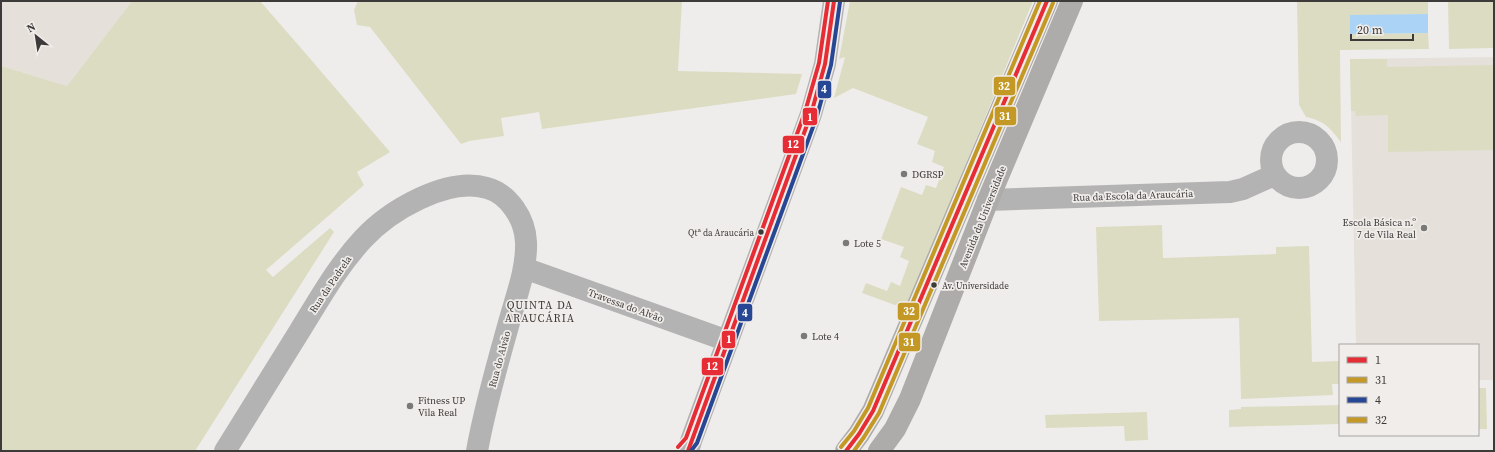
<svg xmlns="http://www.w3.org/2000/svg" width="1495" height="452" viewBox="0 0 1495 452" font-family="'Source Serif 4',serif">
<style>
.built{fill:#e5e0da}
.green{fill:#dcdcc2}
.water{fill:#aad3f6}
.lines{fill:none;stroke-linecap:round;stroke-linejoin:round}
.minor{stroke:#b4b3b3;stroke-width:22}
.tertiary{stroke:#b4b3b3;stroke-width:22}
.primary{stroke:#aeacab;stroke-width:22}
.bus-1-casing{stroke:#f0edea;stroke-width:7}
.bus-2-casing{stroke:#f0edea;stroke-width:7}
.bus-3-casing{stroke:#f0edea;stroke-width:7}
.bus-4-casing{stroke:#f0edea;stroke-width:7}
.bus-5-casing{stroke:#f0edea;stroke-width:7}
.bus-1{stroke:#e62c34;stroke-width:4}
.bus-2{stroke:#c49824;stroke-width:4}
.bus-3{stroke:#274794;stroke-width:4}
.bus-4{stroke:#c49824;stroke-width:4}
.bus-5{stroke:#e62c34;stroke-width:4}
.poi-dot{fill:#7b7978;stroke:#f0edea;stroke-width:1.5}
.bus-dot{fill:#3d3b3a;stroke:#f0edea;stroke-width:1.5}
.labels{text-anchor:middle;stroke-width:3.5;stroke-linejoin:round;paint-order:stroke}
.bus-label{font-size:9px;fill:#3d3b3a;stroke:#f0edea;text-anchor:end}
.poi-label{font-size:10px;fill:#3d3b3a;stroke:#f0edea;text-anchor:start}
.street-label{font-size:10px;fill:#3d3b3a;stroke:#f0edea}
.neighbourhood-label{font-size:11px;letter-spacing:1px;fill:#3d3b3a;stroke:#f0edea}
.line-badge{stroke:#f0edea;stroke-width:1.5}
.badge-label{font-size:11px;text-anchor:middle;font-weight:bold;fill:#fff}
</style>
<rect width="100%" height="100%" fill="#efedeb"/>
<path class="built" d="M1,1h131l-65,85 -66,-20z
M1494,57v323h-16v-35h-122l-6,-286z"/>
<path class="green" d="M132,1h128l47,54 83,97 -33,20 7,13 -98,85 7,7 57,-49 4,4 -139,219h-194v-385l66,20z
M358,1h324l-4,70 124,3 -6,20 -254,35 -3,-17 -38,6 3,18 -35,5 -8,3 -91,-117 -13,-2 -3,-15z
M850,1h183l-127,308 -44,-16 4,-10 21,8 4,-9 9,4 9,-25 -9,-4 4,-10 -23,-8 20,-52 21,8 4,-10 10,3 8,-21 -12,-5 3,-11 -18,-7 11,-27 -75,-29 -19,10 11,-41 -6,2z
M1297,1h131v13l-78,2 1,18 77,-1 1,16 -89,1 1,92c-11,-14 -16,-21 -35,-25l-7,-12z
M1448,1h46v47l-45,1z
M1350,59h37v8l107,-2v85l-106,2v-37l-32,1 -1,-5h-4z
M1162,225l1,33 113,-4v-7l33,-1 3,116 28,-1v23h-8l1,11 -92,4 -2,-81 -140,3 -3,-94z
M1478,388h8l1,41h-9z
M1340,405v19l-111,3v-17l12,-1v-2z
M1147,412l1,28 -23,1 -1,-15 -78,2 -1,-13z"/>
<path class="water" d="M1428,14v19l-78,1v-19z"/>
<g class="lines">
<path class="minor" d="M1271 160a28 28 0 1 1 56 0a28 28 0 1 1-56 0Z
M988,200l242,-8 13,-3 31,-14
M524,268l204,73
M225,451c25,-40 49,-79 74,-119 20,-32 38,-65 64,-93 26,-28 84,-63 124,-51 22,6 38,31 39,54 1,26 -9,52 -16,77 -12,43 -25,87 -33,132"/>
<path class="tertiary" d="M688,451l3,-10 120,-327 14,-50 9,-63"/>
<path class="primary" d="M846,451l13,-17 14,-23 174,-410
M879,451l16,-22 15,-30 78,-199 84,-199"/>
<g class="bus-1-casing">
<path id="bus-1" d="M688,451l123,-337 14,-50 9,-63
M846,451l13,-17 14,-23 174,-410"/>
</g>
<g class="bus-2-casing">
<path id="bus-2" d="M854,451l10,-14 15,-24 174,-410"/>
</g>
<g class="bus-3-casing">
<path id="bus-3" d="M691,451l6,-8 120,-327 14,-51 9,-63"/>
</g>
<g class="bus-4-casing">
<path id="bus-4" d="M841,447l13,-16 14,-23 172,-407"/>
</g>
<g class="bus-5-casing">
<path id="bus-5" d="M678,447l8,-9 119,-326 14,-49 9,-62"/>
</g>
<use href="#bus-1" class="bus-1"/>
<use href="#bus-2" class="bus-2"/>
<use href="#bus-3" class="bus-3"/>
<use href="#bus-4" class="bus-4"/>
<use href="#bus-5" class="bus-5"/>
</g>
<g class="poi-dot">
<circle cx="904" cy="174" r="4"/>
<circle cx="1424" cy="228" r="4"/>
<circle cx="846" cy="243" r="4"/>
<circle cx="804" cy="336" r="4"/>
<circle cx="410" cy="406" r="4"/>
</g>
<g class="bus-dot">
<circle cx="761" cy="232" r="3.5"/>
<circle cx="934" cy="285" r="3.5"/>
</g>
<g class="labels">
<g class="bus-label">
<text x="754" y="236">Qtª da Araucária</text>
<text x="942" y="289" text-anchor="start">Av. Universidade</text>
</g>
<g class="poi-label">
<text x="912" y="178">DGRSP</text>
<text x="1416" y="226" text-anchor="end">Escola Básica n.º<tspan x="1416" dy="12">7 de Vila Real</tspan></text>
<text x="854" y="247">Lote 5</text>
<text x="812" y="340">Lote 4</text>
<text x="418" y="404">Fitness UP<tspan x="418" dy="12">Vila Real</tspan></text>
</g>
<g class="street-label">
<text transform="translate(1133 195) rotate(-2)" y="4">Rua da Escola da Araucária</text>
<text transform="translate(982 217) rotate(-68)" y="4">Avenida da Universidade</text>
<text transform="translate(330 284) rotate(-56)" y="4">Rua da Padrela</text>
<text transform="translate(626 305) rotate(20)" y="4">Travessa do Alvão</text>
<text transform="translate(499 359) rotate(-75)" y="4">Rua do Alvão</text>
</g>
<g class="neighbourhood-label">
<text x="540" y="309">QUINTA DA<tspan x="540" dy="13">ARAUCÁRIA</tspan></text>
</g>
</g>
<g class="line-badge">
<rect x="993" y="76" width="23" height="20" rx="4" fill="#c49824"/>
<rect x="817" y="80" width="15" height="19" rx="4" fill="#274794"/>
<rect x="994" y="106" width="23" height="20" rx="4" fill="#c49824"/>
<rect x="802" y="107" width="16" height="19" rx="4" fill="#e62c34"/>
<rect x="782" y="135" width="23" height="19" rx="4" fill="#e62c34"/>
<rect x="897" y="302" width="23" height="19" rx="4" fill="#c49824"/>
<rect x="737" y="303" width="16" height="19" rx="4" fill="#274794"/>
<rect x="721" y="330" width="15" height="19" rx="4" fill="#e62c34"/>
<rect x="898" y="332" width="23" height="20" rx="4" fill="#c49824"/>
<rect x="701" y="357" width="23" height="19" rx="4" fill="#e62c34"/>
</g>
<g class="badge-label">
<text x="1004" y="90">32</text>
<text x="824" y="93">4</text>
<text x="1005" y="120">31</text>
<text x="810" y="121">1</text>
<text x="793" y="148">12</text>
<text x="909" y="315">32</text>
<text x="745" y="317">4</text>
<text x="729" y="343">1</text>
<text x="909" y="346">31</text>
<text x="712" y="370">12</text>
</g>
<rect width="1495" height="452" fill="none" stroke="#3d3b3a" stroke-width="4"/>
<rect x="1339" y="344" width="140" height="92" fill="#f0edea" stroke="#a8a6a4"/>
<rect x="1347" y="357" width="20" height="6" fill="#e62c34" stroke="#a8a6a4"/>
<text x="1375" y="364" font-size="12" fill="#3d3b3a">1</text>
<rect x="1347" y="377" width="20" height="6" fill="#c49824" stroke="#a8a6a4"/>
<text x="1375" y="384" font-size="12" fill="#3d3b3a">31</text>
<rect x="1347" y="397" width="20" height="6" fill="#274794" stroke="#a8a6a4"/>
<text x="1375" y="404" font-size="12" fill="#3d3b3a">4</text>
<rect x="1347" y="417" width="20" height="6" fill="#c49824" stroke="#a8a6a4"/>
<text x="1375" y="424" font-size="12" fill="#3d3b3a">32</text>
<g transform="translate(36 36) rotate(330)" stroke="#f0edea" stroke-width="3" paint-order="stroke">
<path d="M0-3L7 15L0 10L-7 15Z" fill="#3d3b3a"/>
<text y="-6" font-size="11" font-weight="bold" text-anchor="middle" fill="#3d3b3a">N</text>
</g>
<path d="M1351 34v6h62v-6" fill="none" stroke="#3d3b3a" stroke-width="2"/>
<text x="1357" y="34" font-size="12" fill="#3d3b3a" stroke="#f0edea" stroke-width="3" paint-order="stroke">20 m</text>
</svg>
